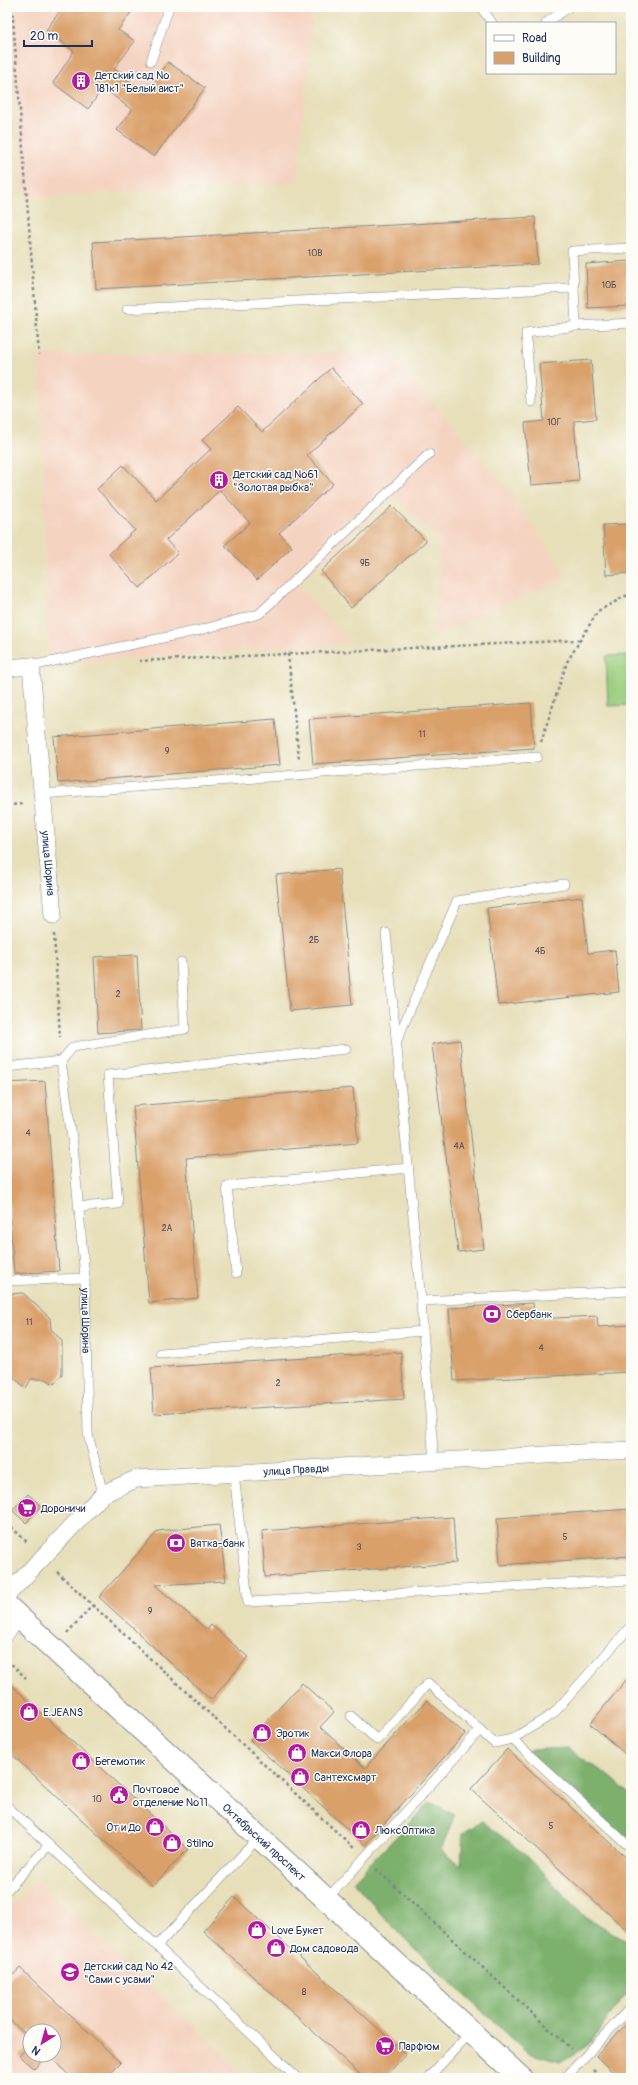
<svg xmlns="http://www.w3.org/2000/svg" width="638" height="2085" viewBox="0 0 638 2085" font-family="Pangolin,sans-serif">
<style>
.built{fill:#f5d3c1;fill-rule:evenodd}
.green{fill:#9acd7d;stroke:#5a7e6e}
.forest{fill:#7bb06c;stroke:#4b7065}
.building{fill:#daa06a}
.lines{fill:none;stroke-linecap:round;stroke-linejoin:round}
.lane-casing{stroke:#81878c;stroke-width:10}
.street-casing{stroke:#81878c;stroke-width:18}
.secondary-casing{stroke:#81878c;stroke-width:24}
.path{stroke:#81878c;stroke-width:2.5;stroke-dasharray:3 3;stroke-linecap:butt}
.lane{stroke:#fff;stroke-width:9}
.street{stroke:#fff;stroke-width:17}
.secondary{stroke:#fff;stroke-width:22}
.labels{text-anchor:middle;stroke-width:3;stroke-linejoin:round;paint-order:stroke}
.number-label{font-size:9px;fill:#4b4b61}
.poi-label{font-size:11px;fill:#1b2f5e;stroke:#fdfcf7;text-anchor:start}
.street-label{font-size:11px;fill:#1b2f5e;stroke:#fdfcf7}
</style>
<rect width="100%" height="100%" fill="#fdfcf7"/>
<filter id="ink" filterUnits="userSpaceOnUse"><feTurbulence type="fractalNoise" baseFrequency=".025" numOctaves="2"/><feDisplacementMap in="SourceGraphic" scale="8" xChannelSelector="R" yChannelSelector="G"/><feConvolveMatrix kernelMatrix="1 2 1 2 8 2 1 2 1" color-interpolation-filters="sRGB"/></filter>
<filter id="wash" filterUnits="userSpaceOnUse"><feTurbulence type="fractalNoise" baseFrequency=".012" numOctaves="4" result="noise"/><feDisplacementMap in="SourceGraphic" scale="16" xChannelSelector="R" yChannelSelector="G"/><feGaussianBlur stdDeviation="0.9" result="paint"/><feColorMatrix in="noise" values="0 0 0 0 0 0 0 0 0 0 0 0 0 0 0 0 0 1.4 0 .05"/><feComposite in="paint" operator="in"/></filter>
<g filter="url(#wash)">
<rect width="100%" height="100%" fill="#e7dfb9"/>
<path class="built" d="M8,7h305l-16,175 -272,16z
M390,352l123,145 54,81 -133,57 7,-93 -47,-46 -97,88 54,59 -302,21 -10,-309z
M36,1881l181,168 30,29h-240v-166zM30,2031h24v24h-24z"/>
<path class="green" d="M631,655v50l-23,1 -2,-50z"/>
<path class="forest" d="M567,1748l45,30 19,18v47l-39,-33 -60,-46 -3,-14z
M430,1802l25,12 -14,36 20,15 2,-32 19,-12 47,37 53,56 49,30v46l-15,17 -26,37 -30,18 -32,-9 -114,-105 -34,-35 -27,-32z"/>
<g id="blocks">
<path class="building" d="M63,7h72l-17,23 17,11 -21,28 32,25 22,-32 37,26 -51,69 -37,-27 15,-20 -29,-22 -15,21 -35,-26 21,-32 -28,-21z
M535,217l3,47 -442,25 -3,-47z
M631,261v45l-43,2 -2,-44z
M591,360l5,59 -22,2 5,60 -48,4 -6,-62 19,-2 -5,-57z
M331,368l32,36 -56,51 26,29 -54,49 13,14 -35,33 -32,-35 25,-22 -30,-33 -54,50 12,13 -38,35 -31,-34 26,-24 -38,-41 26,-24 33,35 55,-51 -9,-9 36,-33 24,25z
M392,506l34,35 -75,67 -30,-37z
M631,524v49l-25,2 -3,-50z
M531,703l3,45 -221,16 -4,-45z
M275,719l5,46 -222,18 -4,-46z
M339,869l13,136 -62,6 -14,-136z
M582,897l6,56 27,-3 4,42 -121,13 -11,-97z
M137,955l4,75 -43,3 -4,-76z
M460,1040l24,209 -26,3 -26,-208z
M45,1081l14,190 -45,3 -7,-92v-99z
M353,1088l5,55 -172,15 12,140 -49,5 -16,-197z
M23,1293l27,25 1,11 11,12v33l-8,10 -8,-5h-15l-5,9 -19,-16v-78z
M533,1303l1,16 63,-3 1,11 33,-2v47l-177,9 -5,-73z
M401,1352l3,47 -250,15 -3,-46z
M28,1494l13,12 -15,17 -14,-13z
M631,1509v47l-131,9 -3,-47z
M453,1517l3,46 -191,14 -3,-46z
M219,1525l7,56 -71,4 52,45 4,-5 37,32 -37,43 -112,-103 59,-66z
M631,1674v85l-41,-35z
M7,1681l181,168 -35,37 -146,-136z
M302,1683l32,29 -14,15 45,41 62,-68 38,34 -100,111 -115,-105z
M507,1749l124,113v72l-160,-145z
M234,1897l172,157 -22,24h-20l-161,-147z
M20,1968l101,95 -15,15h-34l-24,-23h6v-24h-24v8l-23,-22v-36z
M631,2019v59h-12l-23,-22z
M30,2044v11h17l-13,14 -15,-13z"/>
</g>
</g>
<g filter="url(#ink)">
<use href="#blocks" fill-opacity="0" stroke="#81878c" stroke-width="1"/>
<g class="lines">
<g class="lane-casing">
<g id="lane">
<path d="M481,7l11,16"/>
<path d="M546,23l23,-16"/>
<path d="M151,61l18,-54"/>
<path d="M127,309l447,-21"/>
<path d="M576,326l-4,-75 59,-3"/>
<path d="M531,402l-5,-69 50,-7 55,-3"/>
<path d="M31,666l169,-36 59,-16 170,-160"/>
<path d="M42,794l495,-37"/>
<path d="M386,933l35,368"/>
<path d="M397,1040l60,-139 107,-17"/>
<path id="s1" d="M61,1061l12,84 12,133 3,156 15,60"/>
<path d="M7,1067l54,-6 12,-14 112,-18 -4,-67"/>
<path d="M78,1207l40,-3 -10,-129 238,-26"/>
<path d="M236,1273l-9,-87 182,-18"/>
<path d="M7,1281l78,-3"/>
<path d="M423,1331l-2,-30 210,-10"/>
<path d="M161,1353l262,-22 11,130"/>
<path d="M234,1473l14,129 383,-22"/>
<path d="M7,1637l15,-17"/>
<path d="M480,1730l14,13 18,-4 119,109"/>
<path d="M512,1739l41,-25 78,-88"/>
<path d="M7,1806l150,140 102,-109"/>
<path d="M7,1890l42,-45"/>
<path d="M327,1899l153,-169 -52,-47 -51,57 -26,-24"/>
<path d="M157,1946l141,132"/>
<path d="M428,2078l43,-46"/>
<path d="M565,2078l66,-71"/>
</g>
</g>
<g class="street-casing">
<g id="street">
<path id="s2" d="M7,668l24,-2 22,249"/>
<path id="s3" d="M7,1595l96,-101 33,-15 495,-29"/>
</g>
</g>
<g class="secondary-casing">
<g id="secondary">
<path id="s4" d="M7,1606l514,472"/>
</g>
</g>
<path class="path" d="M12,7l27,348
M288,654l11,105
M139,661l441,-21
M541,742l26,-80 31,-51 33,-18
M7,805l17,-1
M54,934l6,103
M7,1523l21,20
M57,1572l297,276
M67,1633l26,-28
M7,1660l19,18
M376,1869l195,180
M593,2070l9,8"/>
<use href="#lane" class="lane"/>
<use href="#street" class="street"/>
<use href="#secondary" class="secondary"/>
</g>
</g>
<defs>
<g id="building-disc" transform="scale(1)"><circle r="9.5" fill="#b5179e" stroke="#fdfcf7"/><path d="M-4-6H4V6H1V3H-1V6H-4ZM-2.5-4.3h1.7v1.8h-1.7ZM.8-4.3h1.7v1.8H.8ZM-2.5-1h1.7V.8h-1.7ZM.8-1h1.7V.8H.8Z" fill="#fff"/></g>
<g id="bank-disc" transform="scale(1)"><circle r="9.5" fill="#b5179e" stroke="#fdfcf7"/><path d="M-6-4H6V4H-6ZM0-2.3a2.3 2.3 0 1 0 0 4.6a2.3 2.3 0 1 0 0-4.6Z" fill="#fff"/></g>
<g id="supermarket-disc" transform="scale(1)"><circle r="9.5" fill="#b5179e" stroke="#fdfcf7"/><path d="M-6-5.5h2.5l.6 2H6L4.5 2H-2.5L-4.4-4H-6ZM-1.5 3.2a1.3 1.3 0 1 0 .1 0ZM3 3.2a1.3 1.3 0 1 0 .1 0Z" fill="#fff"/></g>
<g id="shop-disc" transform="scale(1)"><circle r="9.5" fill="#b5179e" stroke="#fdfcf7"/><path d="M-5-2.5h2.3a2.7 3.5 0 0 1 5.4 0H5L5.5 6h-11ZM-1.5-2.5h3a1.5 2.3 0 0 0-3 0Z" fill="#fff"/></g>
<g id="civic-disc" transform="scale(1)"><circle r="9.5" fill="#b5179e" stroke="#fdfcf7"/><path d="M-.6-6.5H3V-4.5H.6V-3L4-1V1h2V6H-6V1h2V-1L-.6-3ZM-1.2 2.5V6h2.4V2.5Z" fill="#fff"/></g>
<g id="school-disc" transform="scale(1)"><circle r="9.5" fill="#b5179e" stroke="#fdfcf7"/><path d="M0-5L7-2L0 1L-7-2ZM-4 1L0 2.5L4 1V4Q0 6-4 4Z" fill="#fff"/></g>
</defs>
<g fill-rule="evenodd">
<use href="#building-disc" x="81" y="81"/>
<use href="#building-disc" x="219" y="480"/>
<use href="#bank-disc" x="492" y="1314"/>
<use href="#supermarket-disc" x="27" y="1508"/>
<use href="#bank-disc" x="176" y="1543"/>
<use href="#shop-disc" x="29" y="1712"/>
<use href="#shop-disc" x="262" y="1733"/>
<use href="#shop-disc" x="297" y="1753"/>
<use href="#shop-disc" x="81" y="1761"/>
<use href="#shop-disc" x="300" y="1777"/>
<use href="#civic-disc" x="119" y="1795"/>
<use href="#shop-disc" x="155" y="1827"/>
<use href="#shop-disc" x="361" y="1830"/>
<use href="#shop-disc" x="172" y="1843"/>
<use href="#shop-disc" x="257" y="1930"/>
<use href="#shop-disc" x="276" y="1948"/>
<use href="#school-disc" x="70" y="1972"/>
<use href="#supermarket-disc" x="385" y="2046"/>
</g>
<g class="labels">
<g class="number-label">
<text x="315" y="256">10В</text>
<text x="609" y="288">10Б</text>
<text x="554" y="425">10Г</text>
<text x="365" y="566">9Б</text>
<text x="422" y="737">11</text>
<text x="167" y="754">9</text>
<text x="314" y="943">2Б</text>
<text x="540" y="954">4Б</text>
<text x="118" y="997">2</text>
<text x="28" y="1136">4</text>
<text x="459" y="1149">4А</text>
<text x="167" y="1231">2А</text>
<text x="29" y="1325">11</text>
<text x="541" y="1351">4</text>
<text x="278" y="1386">2</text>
<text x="565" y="1540">5</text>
<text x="359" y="1550">3</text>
<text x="150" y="1614">9</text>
<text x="97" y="1802">10</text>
<text x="551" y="1829">5</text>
<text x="304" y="1995">8</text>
</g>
<g class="poi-label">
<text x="95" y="79">Детский сад №<tspan x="95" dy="13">181к1 "Белый аист"</tspan></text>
<text x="233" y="478">Детский сад №61<tspan x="233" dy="13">"Золотая рыбка"</tspan></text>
<text x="506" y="1318">Сбербанк</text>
<text x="41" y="1512">Дороничи</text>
<text x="190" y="1547">Вятка-банк</text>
<text x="43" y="1716">E.JEANS</text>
<text x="276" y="1737">Эротик</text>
<text x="311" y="1757">Макси Флора</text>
<text x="95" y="1765">Бегемотик</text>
<text x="314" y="1781">Сантехсмарт</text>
<text x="133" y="1793">Почтовое<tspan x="133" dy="13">отделение №11</tspan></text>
<text x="141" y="1831" text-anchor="end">От и До</text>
<text x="375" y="1834">ЛюксОптика</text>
<text x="186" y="1847">Stilno</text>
<text x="271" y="1934">Love Букет</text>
<text x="290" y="1952">Дом садовода</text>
<text x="84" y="1970">Детский сад № 42<tspan x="84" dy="13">"Сами с усами"</tspan></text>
<text x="399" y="2050">Парфюм</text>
</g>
<g class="street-label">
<text dy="4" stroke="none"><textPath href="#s2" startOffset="222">улица Шорина</textPath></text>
<text dy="4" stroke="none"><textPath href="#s1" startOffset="261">улица Шорина</textPath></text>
<text dy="4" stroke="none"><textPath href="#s3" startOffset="336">улица Правды</textPath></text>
<text dy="4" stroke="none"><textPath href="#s4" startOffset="349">Октябрьский проспект</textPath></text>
</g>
</g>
<rect width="638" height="2085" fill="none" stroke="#fdfcf7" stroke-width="24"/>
<rect x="486" y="22" width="130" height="52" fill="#fdfcf7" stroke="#a3aaba"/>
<rect x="494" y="35" width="20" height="6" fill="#ffffff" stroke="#a3aaba"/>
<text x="522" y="42" font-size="12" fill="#1b2f5e">Road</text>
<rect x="494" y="52" width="20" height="12" fill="#daa06a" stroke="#a3aaba"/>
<text x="522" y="62" font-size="12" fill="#1b2f5e">Building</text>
<g transform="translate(42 2043) rotate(217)"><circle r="19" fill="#fdfcf7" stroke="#a3aaba"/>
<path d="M0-3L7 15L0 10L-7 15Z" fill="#b5179e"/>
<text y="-6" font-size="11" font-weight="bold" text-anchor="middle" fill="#1b2f5e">N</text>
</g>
<path d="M24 40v6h68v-6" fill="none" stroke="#1b2f5e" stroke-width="2"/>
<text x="30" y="40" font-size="12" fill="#1b2f5e" stroke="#fdfcf7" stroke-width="3" paint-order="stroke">20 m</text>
</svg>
